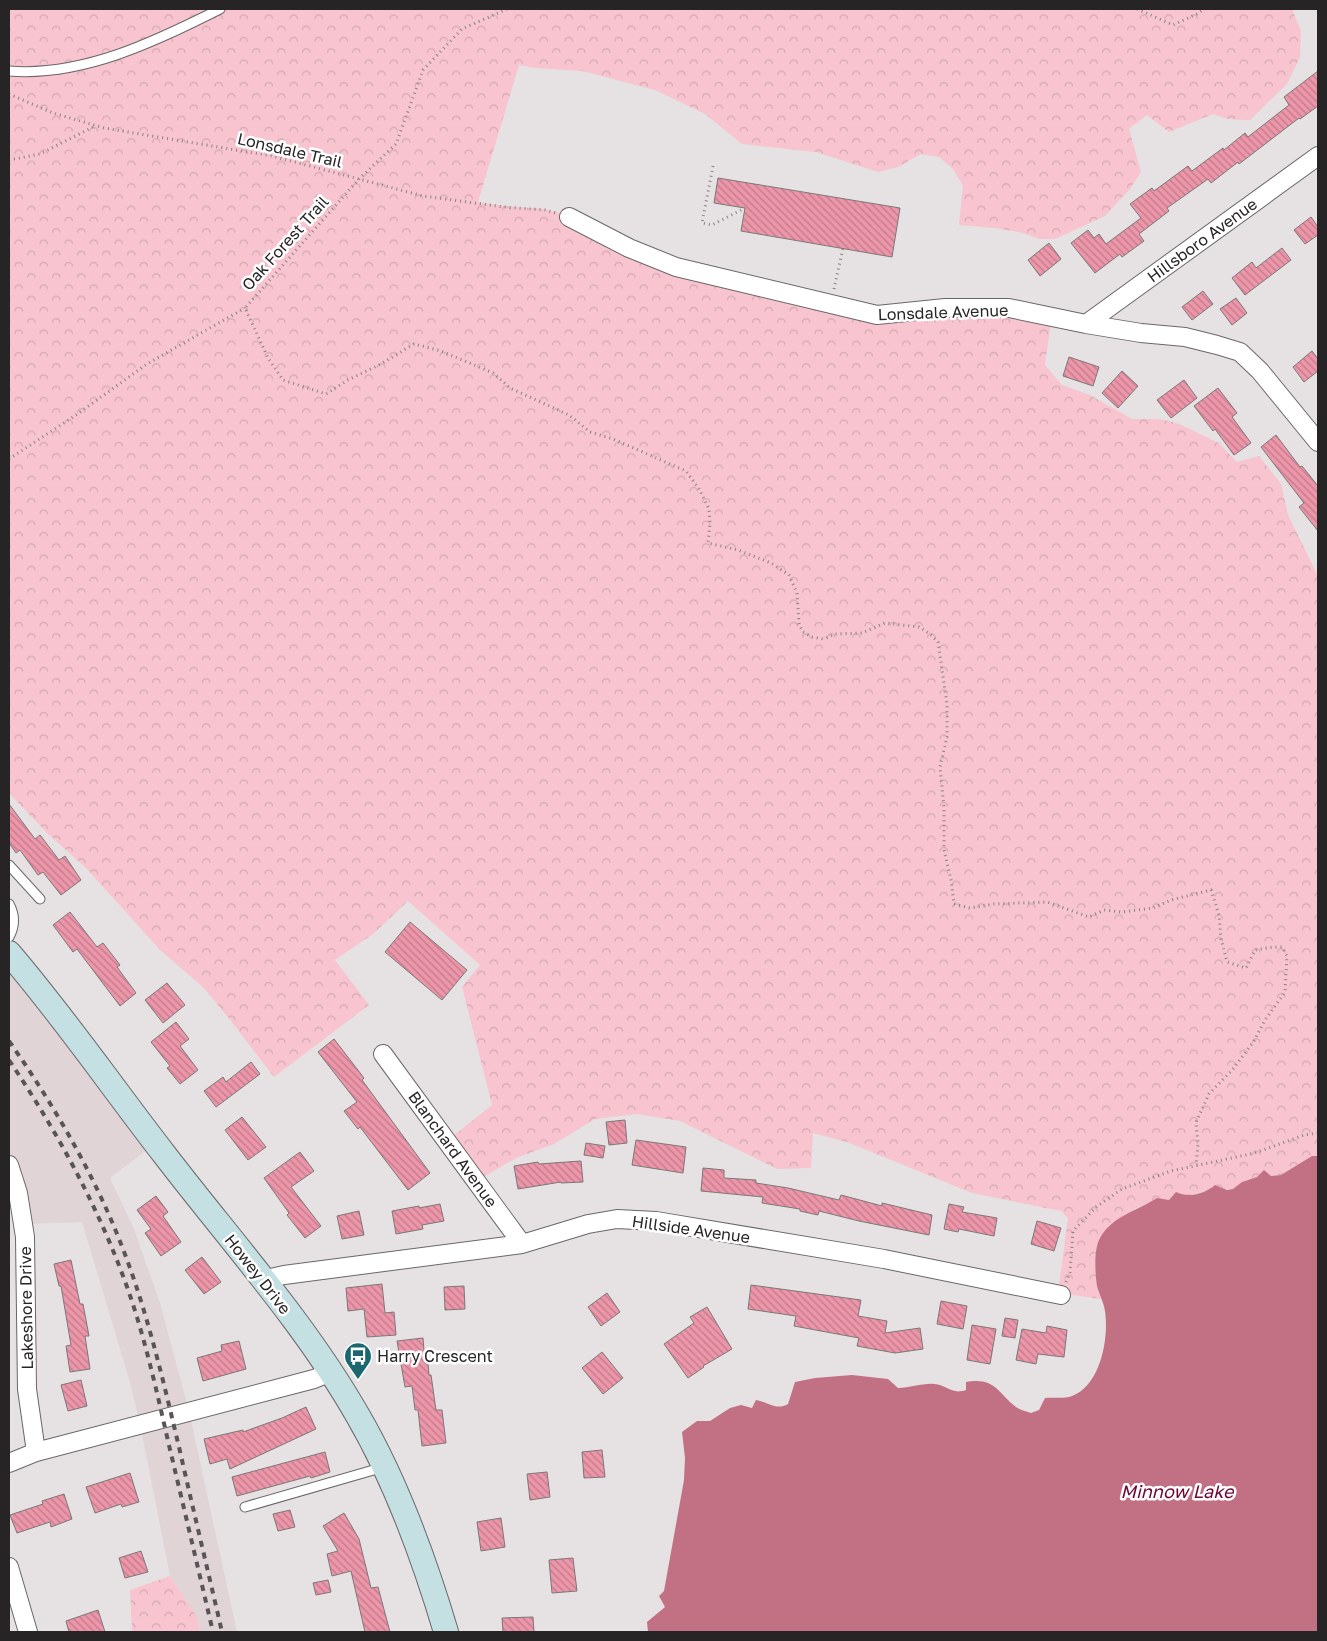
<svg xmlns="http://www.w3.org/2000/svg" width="1327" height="1641" viewBox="0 0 1327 1641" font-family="'Golos Text',sans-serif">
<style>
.built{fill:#e1d4d7}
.forest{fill:url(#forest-crowns)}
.water{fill:#c27084}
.building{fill:url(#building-back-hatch);stroke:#7b7777}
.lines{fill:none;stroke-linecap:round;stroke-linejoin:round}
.lane-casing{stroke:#6a6767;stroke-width:11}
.street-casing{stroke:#6a6767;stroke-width:20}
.secondary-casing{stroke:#6a6767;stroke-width:26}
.path{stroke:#868383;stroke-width:3;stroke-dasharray:1 4;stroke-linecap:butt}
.lane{stroke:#fff;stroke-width:9}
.street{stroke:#fff;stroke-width:18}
.secondary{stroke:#c4e0e3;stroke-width:24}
.rail{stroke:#575555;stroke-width:4;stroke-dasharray:6 6;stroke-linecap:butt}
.labels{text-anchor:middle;stroke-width:5;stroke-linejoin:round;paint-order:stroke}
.street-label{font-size:16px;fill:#262424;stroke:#fff}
.poi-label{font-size:16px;fill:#262424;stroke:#fff;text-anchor:start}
.water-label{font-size:18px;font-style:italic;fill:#6f0632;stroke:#fff}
</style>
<defs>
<pattern id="forest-crowns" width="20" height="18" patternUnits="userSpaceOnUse" patternTransform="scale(1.25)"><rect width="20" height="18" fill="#f7c4cf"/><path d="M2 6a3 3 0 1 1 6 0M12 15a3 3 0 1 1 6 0" fill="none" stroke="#d4a8b2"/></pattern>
<pattern id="building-back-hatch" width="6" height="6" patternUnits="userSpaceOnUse" patternTransform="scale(1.25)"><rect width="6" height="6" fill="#ed96aa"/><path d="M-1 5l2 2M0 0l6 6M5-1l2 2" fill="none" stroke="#c07a8a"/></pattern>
</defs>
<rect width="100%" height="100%" fill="#e6e2e3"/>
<path class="built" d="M9,951l148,191 -47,36 24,51 26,74 29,108 48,221h-37l-3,-15 -27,-41 -30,-152 -11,-45 -47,-157 -58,2 -15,-62z"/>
<path class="forest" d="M9,9h1283l9,22 -1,26 -13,27 -37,36 -23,-1 -14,-5 -44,18 -22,-17 -18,14 12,43 -11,17 -25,27 -50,23h-15l-21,-7 -25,-4 -35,-3 4,-39 -10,-17 -14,-12 -18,-3 -23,13 -20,5 -62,-20 -74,-8 -37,-30 -50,-24 -73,-19 -47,-3 -16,-3 -41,137 27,4 39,3 23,6 62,32 248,68h175l-7,50 17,20 28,10 42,24h27l18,4 42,20 18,19 22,-6 22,28 7,31 30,61v580h-6l-31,19 -24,2 -15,5 -9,7 -23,1 -26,6 -8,-3 -7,7 -12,-2 -11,7 -12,4 -37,77 4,13 -43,-6 10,-75 -7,-7 -89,-18 -125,-51 -34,-9 -2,35 -34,1 -97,-48 -44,-7 -41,5 -41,25 -38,14 -38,22 -30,-40 44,-35 -30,-118 18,-22 -72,-64 -35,33 -38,26 34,45 -95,72 -43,-56 -27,-33 -44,-38 -74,-82 -40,-36 -37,-39z
M170,1576l27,41 3,15h-68l-2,-42z"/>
<path class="water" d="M1312,1156h6v476h-670l-1,-10 18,-15 -6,-11 5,-5 20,-111 1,-22 -3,-26 15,-11h13l20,-13 11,-3 11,3 4,-8c12,2 20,11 32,4l7,-22 20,-4 37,-3 36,4 10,9c12,0 25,-5 36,-4 14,1 17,11 32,6v-8c29,-5 31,10 50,25 4,3 10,4 15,6l8,-3 6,-12c8,-1 20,1 27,-2 29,-11 37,-58 33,-85 -1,-8 -6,-17 -8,-25 -2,-13 -3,-35 2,-46 12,-24 38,-29 58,-42l12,2 7,-8c12,6 29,2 39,-7l12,5 6,-1 9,-7 15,-5 7,-7 7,6 10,-1z"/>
<path class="building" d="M1318,71v35l-18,13 -1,-1 -60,46 -1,-2 -27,21 -3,-4 -41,29 2,3 -30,23 5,7 -22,16 -2,-3 -25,19 -24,-30 17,-13 6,8 5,-4 7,10 35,-26 -11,-14 22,-16 2,3 34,-25 4,5 31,-23 1,2 21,-17 3,4 41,-32 -5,-8z
M718,178l182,30 -8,49 -151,-26 4,-23 -31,-5z
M1311,217l7,10v8l-13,9 -11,-14z
M1049,243l12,16 -21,17 -12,-16z
M1282,248l9,12 -46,35 -13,-17 20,-16 4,6z
M1203,291l10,13 -21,16 -10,-13z
M1236,298l11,15 -15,12 -12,-16z
M1312,351l6,8v12l-14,11 -11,-15z
M1069,357l30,10 -6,19 -30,-10z
M1122,371l16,15 -20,22 -16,-15z
M1184,380l13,18 -26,20 -14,-18z
M1218,388l19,25 -5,4 19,26 -17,12 -19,-26 -2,2 -19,-25z
M1276,435l24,32 2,-1 16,20v45l-19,-24 5,-4 -43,-56z
M9,804l26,35 5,-4 19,25 6,-4 16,24 -20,15 -18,-23 -5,3 -18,-25 -4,3 -7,-10z
M70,912l27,35 6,-4 17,22 -3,2 19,26 -16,13 -43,-57 -4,3 -20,-27z
M410,922l57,48 -25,30 -57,-48z
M167,983l18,22 -22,18 -18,-23z
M176,1022l13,17 -9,7 18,24 -18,14 -13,-16 3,-2 -19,-24z
M334,1039l30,39 -2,2 68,93 -22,17 -48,-63 -2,2 -14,-18 13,-9 -39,-50z
M251,1062l9,12 -44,33 -12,-16 19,-14 3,5z
M242,1117l24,30 -18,13 -23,-30z
M625,1120l2,23 -18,2 -3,-23z
M636,1140l50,7 -3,26 -51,-8z
M586,1143l19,3 -2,12 -19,-3z
M300,1152l14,19 -23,16 30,39 -16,12 -18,-23 2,-2 -25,-35z
M581,1161l2,21 -22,1v-1l-43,7 -4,-23 24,-4 1,2z
M703,1168l21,2v8l32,2v3l32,5 51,12 2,-5 41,11v-3l50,12 -3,20 -70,-14 -40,-10 -1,4 -18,-4v-2l-38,-6 1,-6 -62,-6z
M156,1196l12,16 -5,4 18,26 -20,14 -16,-23 6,-4 -14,-19z
M440,1204l4,17 -22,4 1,4 -27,5 -4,-23 27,-5v2z
M949,1204l15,3 -2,5 35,6 -3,18 -35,-7 -1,3 -14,-3z
M359,1211l5,24 -22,4 -5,-23z
M1037,1221l24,7 -7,23 -23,-7z
M202,1257l19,25 -17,12 -19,-24z
M71,1260l9,44h3l6,32h-4l5,33 -20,3 -4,-26 5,-1 -10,-59h-2l-5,-22z
M382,1284l3,29 9,-1 2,23 -29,2 -3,-28 -16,2 -2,-23z
M751,1285l110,15 -3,16 29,5 -2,12 35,-5 3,21 -28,4 -38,-7 2,-8 -65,-12 2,-10 -48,-7z
M464,1286l1,23 -20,1 -1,-23z
M607,1293l13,19 -19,14 -13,-19z
M941,1301l26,5 -4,23 -26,-5z
M707,1307l25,42 -29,17 1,1 -16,11 -24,-34 30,-21 -4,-6z
M1005,1318l13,2 -3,18 -13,-2z
M972,1325l24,4 -6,35 -23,-4z
M1047,1326l20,4 -3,27 -26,-3 -2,10 -20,-4 6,-31 24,4z
M423,1338l2,25h3l1,12h2l5,35h6l4,33 -24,3 -4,-36h-3l-3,-24 -7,1 -8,-46z
M239,1341l7,28 -43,12 -6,-23 25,-7 -1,-6z
M602,1352l21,26 -20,16 -21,-26z
M81,1380l6,26 -19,5 -7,-26z
M306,1407l10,22 -86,40 -3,-10 -17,5 -6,-25 39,-9v2l39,-14z
M602,1450l3,27 -21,1 -2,-26z
M325,1452l5,20 -19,6 -1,-2 -73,20 -5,-19z
M547,1472l3,25 -20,3 -3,-26z
M130,1473l9,29 -17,5 -1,-3 -26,9 -9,-26z
M64,1494l8,25 -21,8 -1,-5 -33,11 -7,-18 33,-11 -1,-3z
M290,1510l5,17 -17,4 -5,-17z
M344,1513l15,26 12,49 7,-1 12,45h-25l-14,-61 -19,5 -5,-22 11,-3 -15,-25z
M501,1518l4,29 -24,4 -4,-29z
M141,1551l7,21 -23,6 -6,-20z
M573,1558l4,33 -25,2 -3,-33z
M328,1580l3,12 -15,3 -3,-12z
M98,1610l7,22h-36l-3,-11z
M533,1617l1,15h-31l-1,-14z"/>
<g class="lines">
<g class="lane-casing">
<path id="lane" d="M9,71c74,6 147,-30 211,-62
M9,865l31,34
M9,904c6,11 6,22 0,33
M245,1507l139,-40"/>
</g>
<g class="street-casing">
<path id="street" d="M569,217l60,31 47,19 201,48 68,-7h64l77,16 55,9 44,4 32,8 23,7 20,19 58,71
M1086,324l232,-168
M383,1054l139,190
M9,1165l9,28 7,44 2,152 9,63
M262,1280l22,-5 238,-31 66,-20 29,-5 39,2 228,38 177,36
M9,1463l27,-11 278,-73 17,-7
M9,1567l19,65"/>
</g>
<g class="secondary-casing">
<path id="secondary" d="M9,953c55,64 103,134 155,201 65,85 141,169 194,262 39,67 66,142 88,216"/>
</g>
<path class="path" d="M507,9l-45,20 -39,41 -27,74 -37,35 -114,129 23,50 15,22 43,14 22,-14 33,-16 33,-20 27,7 52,22 17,15 59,27 21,17 23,7 73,32 13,18 10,20 1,15 -2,19 30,7 33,13 18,12 8,18 2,31 4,8 9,5 12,2 11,-5 27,-1 23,-10 34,4 11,7 8,8 9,62v33l-7,30 4,41v42l7,30 3,24 16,4 24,-4 53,-2 42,15 15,-7 18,2 31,-4 18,-8 40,-10 8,25 2,24 6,23 19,6 9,-18 18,-3h9l5,9 -2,36 -20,28 -11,21 -21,28 -24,25 -13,28 2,22 -2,21
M1137,9l36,16 24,-11 7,-5
M9,94l44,19 51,15 168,28 151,40 81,11 41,3 11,3
M9,160l31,-6 55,-28
M713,166l-11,57 10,2 33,-17
M834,289l9,-41
M9,459l67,-44 71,-51 98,-56
M1066,1282l4,-10 3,-41 23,-24 26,-18 49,-18 84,-18 49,-18 14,-2"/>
<use href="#lane" class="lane"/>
<use href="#street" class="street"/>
<use href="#secondary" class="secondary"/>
<path class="rail" d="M9,1041c47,67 89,140 117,216 23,62 38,127 53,190 14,62 29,124 43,185
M9,1060c47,70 88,144 117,224 18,50 30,104 42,157 15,63 30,127 45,191"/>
</g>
<defs>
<g id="bus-pin" transform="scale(1.4375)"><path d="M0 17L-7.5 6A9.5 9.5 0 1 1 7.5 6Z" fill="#1b676f" stroke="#fff"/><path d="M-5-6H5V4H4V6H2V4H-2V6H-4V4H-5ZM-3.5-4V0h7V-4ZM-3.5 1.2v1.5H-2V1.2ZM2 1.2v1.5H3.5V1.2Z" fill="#fff"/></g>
</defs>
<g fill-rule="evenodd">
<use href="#bus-pin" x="358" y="1356"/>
</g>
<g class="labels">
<g class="street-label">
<text transform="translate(290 150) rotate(13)" y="6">Lonsdale Trail</text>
<text transform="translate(1202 240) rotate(-36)" y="6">Hillsboro Avenue</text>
<text transform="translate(285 243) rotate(-48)" y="6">Oak Forest Trail</text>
<text transform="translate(943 312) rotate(-2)" y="6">Lonsdale Avenue</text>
<text transform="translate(453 1149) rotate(54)" y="6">Blanchard Avenue</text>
<text transform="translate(691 1229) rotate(8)" y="6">Hillside Avenue</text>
<text transform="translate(258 1274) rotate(52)" y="6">Howey Drive</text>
<text transform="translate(26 1308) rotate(-91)" y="6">Lakeshore Drive</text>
</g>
<g class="poi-label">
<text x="377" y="1362">Harry Crescent</text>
</g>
<g class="water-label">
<text x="1177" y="1498">Minnow Lake</text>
</g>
</g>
<rect width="1327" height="1641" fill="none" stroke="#262424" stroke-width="20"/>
</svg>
